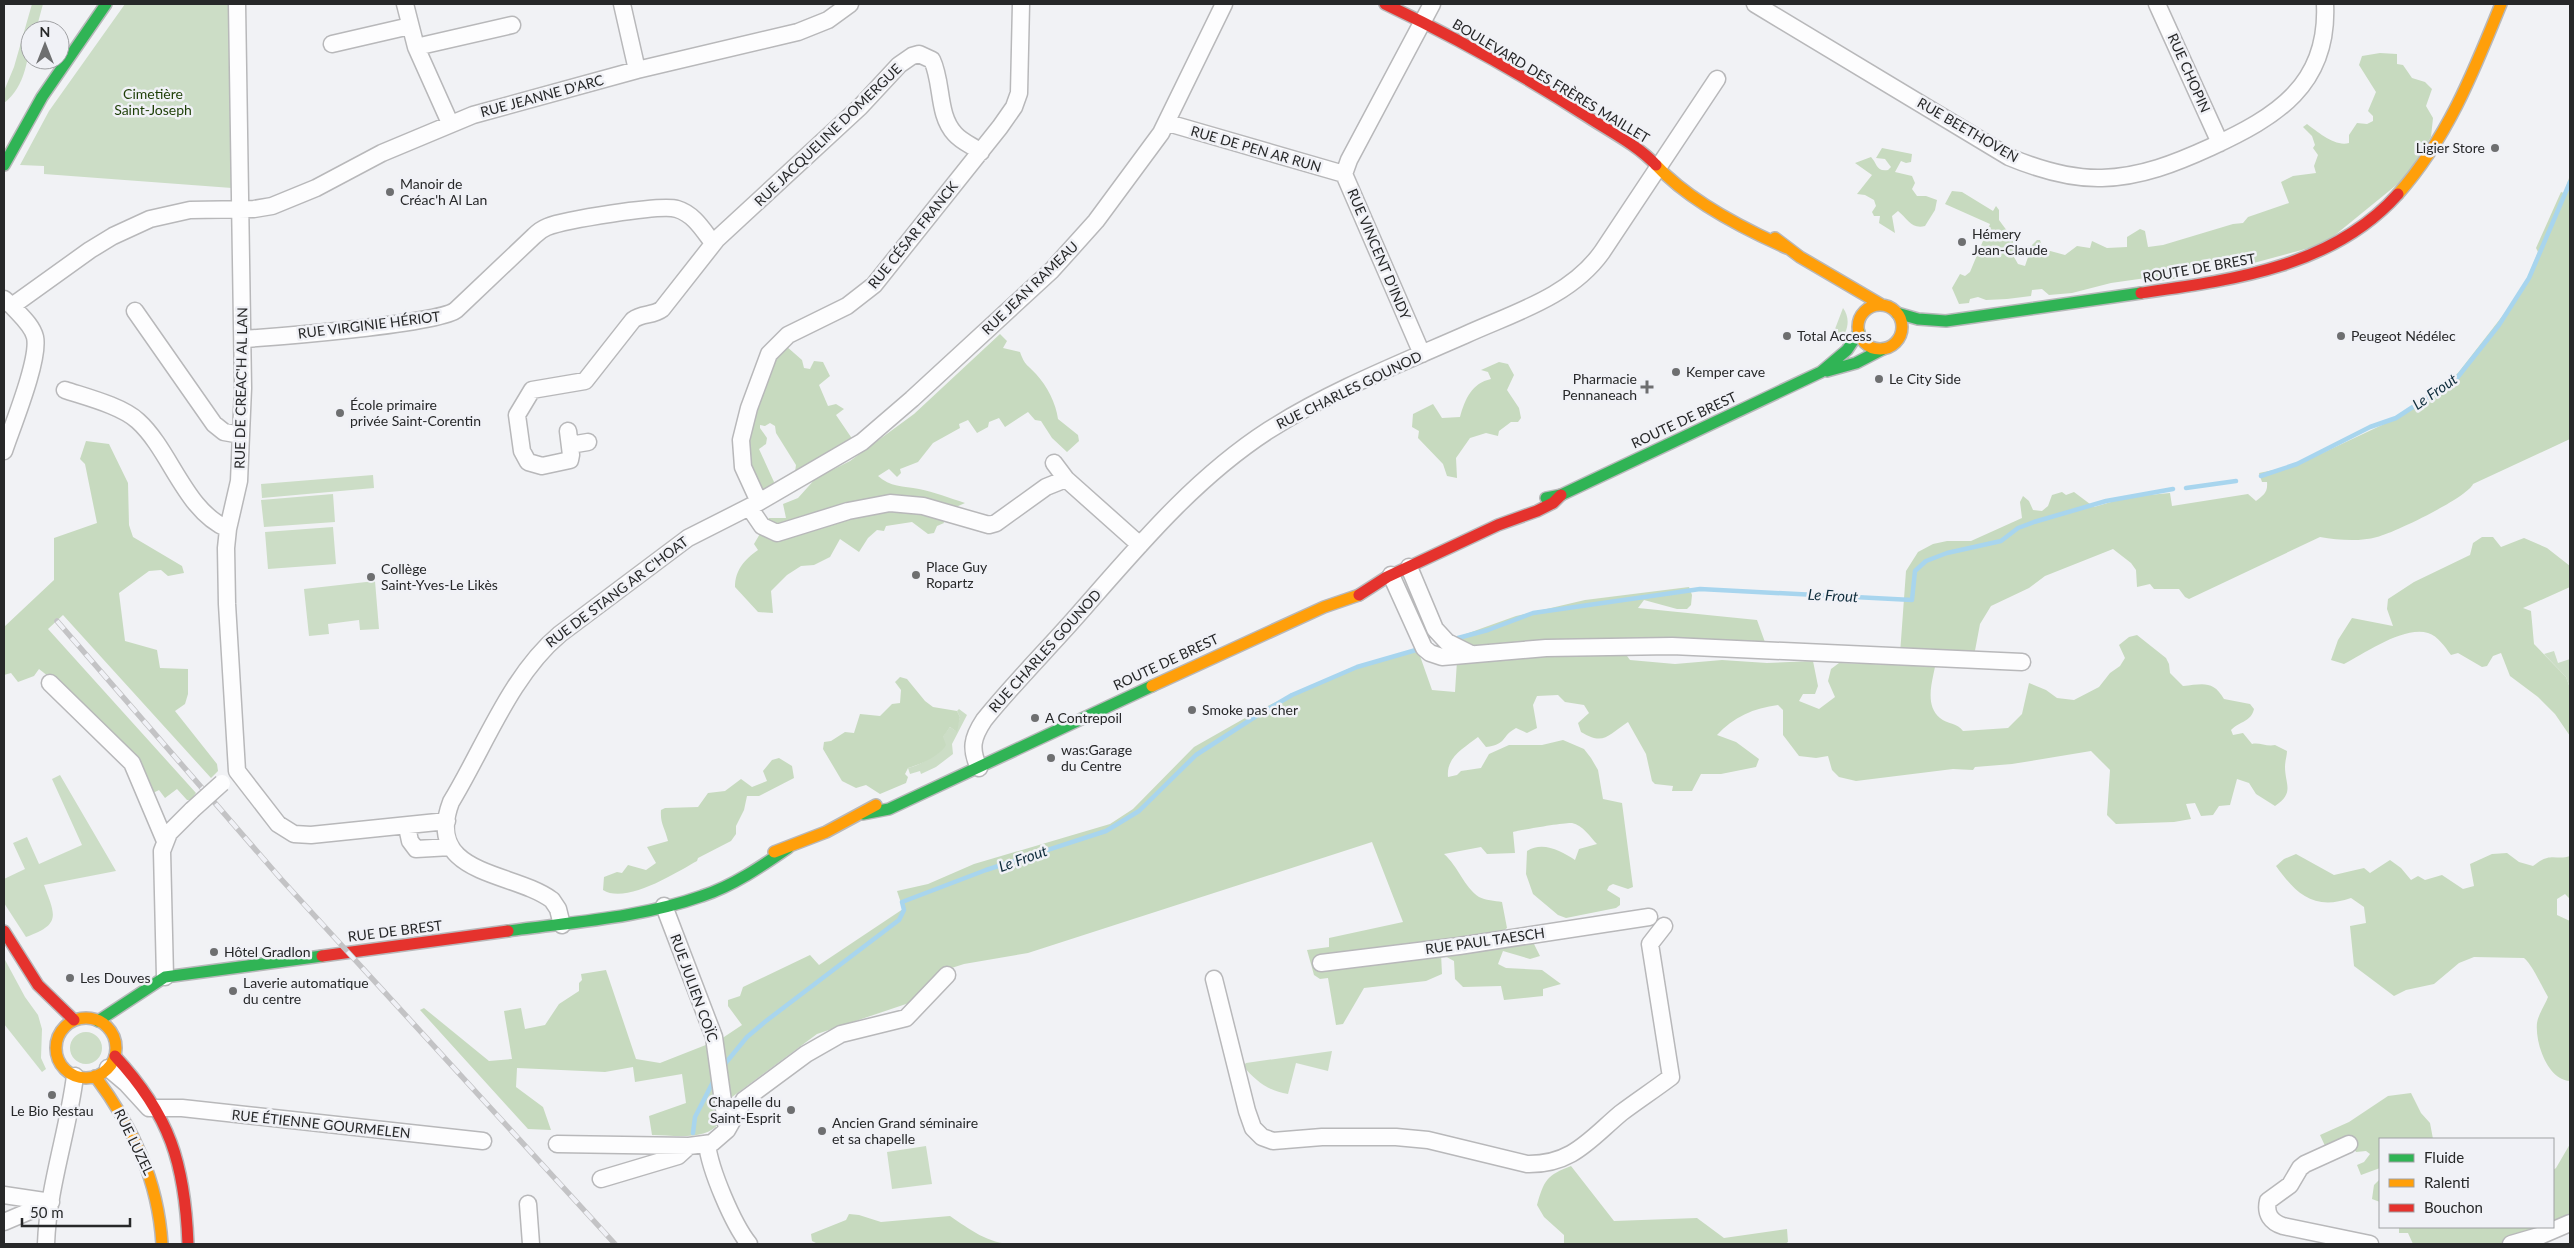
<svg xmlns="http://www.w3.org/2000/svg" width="2574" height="1248" viewBox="0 0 2574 1248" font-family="Lato,sans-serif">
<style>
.green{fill:#ccddc6}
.forest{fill:#c7dabf}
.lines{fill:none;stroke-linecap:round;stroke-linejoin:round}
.stream{stroke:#a8d5ee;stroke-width:4.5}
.street-casing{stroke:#b8b8ba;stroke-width:19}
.fast-casing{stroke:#b8b8ba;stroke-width:14}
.slow-casing{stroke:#b8b8ba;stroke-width:14}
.jam-casing{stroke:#b8b8ba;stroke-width:14}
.street{stroke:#fdfdfe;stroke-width:16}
.fast{stroke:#30b455;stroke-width:11}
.slow{stroke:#ff9f0a;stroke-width:11}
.jam{stroke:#e5322d;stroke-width:11}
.rail-casing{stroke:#c3c3c5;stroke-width:5.5}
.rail{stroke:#f0f1f6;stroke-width:4;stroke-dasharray:11;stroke-linecap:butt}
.street-bridge-casing{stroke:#b8b8ba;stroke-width:19;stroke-linecap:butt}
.street-bridge{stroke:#fdfdfe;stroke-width:16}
.poi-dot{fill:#6e6f70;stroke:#f0f1f6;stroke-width:2}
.labels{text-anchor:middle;stroke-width:5;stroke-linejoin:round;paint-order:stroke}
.street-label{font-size:14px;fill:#272829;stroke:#f0f1f6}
.park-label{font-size:14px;fill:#1d3e06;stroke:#f0f1f6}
.poi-label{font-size:14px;fill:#272829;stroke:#f0f1f6;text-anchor:start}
.water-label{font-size:15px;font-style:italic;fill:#0f2d3c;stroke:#f0f1f6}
</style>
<rect width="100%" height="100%" fill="#f1f2f5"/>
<path class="green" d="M32,4h11l-7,26h-6c0,25 -5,58 -26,73v-12l10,-24z
M125,4h103l6,177 -2,7 -188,-14v-8l-24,-1 29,-54z
M1843,308c8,11 5,24 -4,34l-5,-5 4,-1v-7h-3z
M373,475l1,13 -112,10 -1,-14z
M333,494l2,28 -71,5 -3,-27z
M333,527l3,37 -68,5 -3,-37z
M375,581l4,48 -19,1 -1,-10 -31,4 1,10 -20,2 -5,-47z
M2554,651l4,12 12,-4v29l-4,-11 -22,-23z
M959,709l8,6 -15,29 1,10 -17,13 -15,7 -1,-3 -10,3 -2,-6c28,-7 26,-22 42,-41l6,4 4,-14 -3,-6z
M60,775l56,96 -72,14c11,30 18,39 -18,52l-22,-34v-24l21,-10 -12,-26 14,-6 12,27 43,-19 -30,-66z
M4,958l21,39 13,18 4,14 -1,29 5,11 -4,3 -38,-48z
M70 1048a16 16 0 1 1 32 0a16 16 0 1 1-32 0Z
M1332,1051l-4,20 -32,-8 -8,31c-20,-3 -32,-13 -45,-28l3,-3z
M926,1146l6,38 -40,5 -5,-37z"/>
<path class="forest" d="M2380,53l17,1v10l6,1 9,13 13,4 7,7 -6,17 7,12 -2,19 -26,41 -81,66 -100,27 -7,-2 -6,-9 -26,10 -11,9 -12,2 -16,-3 -35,5 -39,10 -23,2 -7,-6 -10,1 -1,6 -24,3 -21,1 -8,-3 -8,2 -1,4 -10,1 -7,-16 8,-14 5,2 5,-4 20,-48 -45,-20 7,-13 10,1 31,19 3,-5 3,4v10l14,19 1,18 4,7 7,2 7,-21 5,-5h3l3,9 22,6 12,-9 13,2 2,-7 15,7 20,-1v-10l13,-8 5,2 3,16 15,-2 70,-21 10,-1 5,-6 41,-14 -8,-21 12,-6 23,-3 -2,-7 4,-11 -5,-7 2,-3 -3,-9 -9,-9 4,-3c11,8 28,23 42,19v-8l8,-12 10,1 6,-3v-5l-5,-5 8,-19 -17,-27 3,-9z
M1882,148l30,6 -1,8 -5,1 -5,-2 -6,11 17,4 3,7 -3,6 5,7h9l11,4 -2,10 -10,16c-13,4 -18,-8 -27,-15l-6,5 3,17 -16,-10 1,-7h-6l-2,-4 4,-6 -2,-6 -9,-5 -8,-1 15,-19 -17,-12 16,-6c6,6 5,15 17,13l3,-3 -6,-8 -9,-1z
M2570,175v264l-97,45c-5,13 -79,49 -96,53 -18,5 -39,3 -57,0l-131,62 -4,-2 -6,-8h-25l-4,-5 -13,3 -1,-17 -5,-7 -18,-14 -68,27 -16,12 -38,18 -11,18 -6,32 -37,-1c-2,20 -15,48 3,63 7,6 18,5 23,13l45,-3 14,-14 7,-31 17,7 11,8 17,2 25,-13 11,-14 10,-7 5,-8 -6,-13 10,-8 8,-2 29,23 3,6 1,9 13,13c20,-2 30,-6 41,13l26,5 4,5c-3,13 -14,12 -23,21l2,5 10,-2 9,11c7,-2 15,3 23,1l12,6c0,5 -2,10 -2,16 0,17 10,26 -10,39l-19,-12 -7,-11 -12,-4 -7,26 -11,1 -6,9 -12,1 -6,-13 -9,1 5,15 -17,3 -58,2 -9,-9 3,-45 -19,-19 -79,13 -37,3 -2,3 -20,-1 -97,12 -17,-4 -7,-7 -4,-14 -12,2 -17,-2 -16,-21v-25l-5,-5c-24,3 -45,12 -61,30l19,7 23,17 -3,8 -35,7h-20l-9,17h-20l1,-5 -18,-2 -3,-3 -6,-27 -18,-32c-20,13 -24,24 -47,10l-3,-9 11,-10 -5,-8 -19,-3 -7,-7 -21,1 -4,9 4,23 -10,5 -11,-5c-16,9 -8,16 -30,19l-8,-10c-14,11 -32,20 -30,40l9,-2 4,-4 20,-3 8,-14 20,-9h33l21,-5 21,9 7,9 7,12 5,29 19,4 11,84 -5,2 -15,-5 -4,2 -2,4 13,8v7l-4,3 -50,10 -8,-3 -25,-21 -7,-20 1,-23c16,-10 34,0 48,9l4,-11 18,-5c-7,-7 -14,-19 -25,-21 -6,-1 -52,7 -59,9l2,21 -28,1 -6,-7 -37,7c14,12 20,33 35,43 6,3 16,4 23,5l5,26 -5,4 24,12h8l6,12 -10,3 -27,-8 -5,13 8,4 36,2 19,14 -18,5v7l-39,4 -3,-14 -38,1 -8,-8 -1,-18 -13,-7 1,20 -16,7 -62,7 -21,36 -7,1 -8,-47 -8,1 -6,-4 -7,-25 22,-3v-9l74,-16 -31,-80 -344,111 -64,11 -25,8 -30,31 -92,31 -93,69c-1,5 -1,15 -4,19 -14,20 -48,13 -68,13l-3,-19 37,-13 -4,-29 -47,8 -2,-15 -28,5 -88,-4 -1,19 27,20 8,23 -23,-1 -108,-119 4,-2 65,53 23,-2 -8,-48 17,-3 4,21 20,-4 14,-21 20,-13v-8l3,-3 -1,-6 25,-4 30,89 24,4 61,-24 21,-14 -14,-19v-6l12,-4 3,-9 67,-32 9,10 84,-56 -6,-18 31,-7 46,-20 136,-40 23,-15 61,-62 67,-38 87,-40 65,-19 7,6 12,34 23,2 3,-47 5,-10 53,-19 69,-16 104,-13 3,8 -1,10 -4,4h-10l-33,-9 -6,8 119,12 9,25h-147l11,15 45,4 47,-4 45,3 46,-2 5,25 -3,8h-12l-4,7 20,8 16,-12 -7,-16 3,-12 8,-6 64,2 -3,-11 6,-83 12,-19 15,-8 14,-3h24l51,-23 -2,-16 3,-6 6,5 4,9 9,1 6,-5 4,-11 10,-3 4,3 8,-3 20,15 34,-10 42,-4 2,13 76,-12 8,7c7,-6 12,-8 11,-19h-5l-3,-9 38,-8 85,-40 29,-17 47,-35 56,-72 12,-20 12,-29 -2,-4 25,-56 3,1z
M1000,334l7,7 -4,7 17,4c5,14 7,12 16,22 11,12 20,29 22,45l20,16 1,6 -12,11 -15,-14 -11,-17 -6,-1 -7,-8 -23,15 -6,-9 -10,4 -1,5 -11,6 -9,-13 -9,4 1,4 -27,15 -15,19 -18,7 1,4 -4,4 -8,-8 -11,7c12,11 25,10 41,13 15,3 31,9 46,14l-9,4 -13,13 1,3 -7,3 -3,7 -6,1 -16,-12 -26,4 -2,5 -7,-1 -9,8 -9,14 -19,-13 -10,18 -16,8 -13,1 -14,9 -16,16 2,22 -15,-1 -23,-25c0,-17 10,-28 23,-37l-4,-6 15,-26h17l-3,-14 15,-6 18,-20 34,-17 64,-47z
M786,346l16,14 2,8 6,1 4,-8 9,1 7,14 -11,9 9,21 8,-2 8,5 -8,6 17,25 -58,32 1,-7 -20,-32 -1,-7 -5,-3 -5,3 -5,-1v3l7,10 -1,6 -7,5 15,33 -1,6 -11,1 -8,-5 -7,-40 9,-35 20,-51z
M1499,362l9,2 6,11 -7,15 12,18 2,10 -3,4h-7l-12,9 -1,5 -12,-3 -16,5 -14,20 1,20 -10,-2 -4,-12 -25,-26 1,-7 -7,-4 1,-13 20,-10 9,14 18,-1c5,-18 12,-34 31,-38l-3,-7 -7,-2z
M86,441l23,3 19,39 1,42 4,12 49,29 2,7 -16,3 -7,-6 -12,1 -30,22 6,48 32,9 3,18 28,1v25l-3,10 -10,7 42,53 1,7 -7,7 -148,-163 -15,14 148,164 -5,7h-4l-10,-11 -12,9 -6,-8 -6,3 -100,-113 -14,-11 -5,7 -16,6 -7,-9 -7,2v-48l50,-47v-42l43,-15 -12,-59 -5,-5z
M2482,537h11l8,10 23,-9 23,10 23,18v21l-47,21 8,3 3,33 32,33 4,11v48l-15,-22 -17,-17 -28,-21 -9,-23 -8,3 -6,10 -5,1 -24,-14 -7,2c-6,-8 -13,-19 -23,-22 -25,-7 -62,20 -84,31l-13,-4 7,-20 14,-22 41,8 -6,-17 1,-10 26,-17 56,-27 3,-12z
M900,677l7,2 18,22 8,6 24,4 3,6 -3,15 -7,-5 -7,10 3,8c-6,11 -27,20 -38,23l-3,6 3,3 -2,6 -26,11 -14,-9 -10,3 -14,-7 -19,-32 1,-7 7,-1 14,-9 9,1 6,-19 20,2 12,-12 8,-1 1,-13 -6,-8z
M779,758l13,8 2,12 -35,18h-12l-3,14 -8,16v8l-5,7 -33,17 -1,3c-20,11 -71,44 -94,29l1,-13 13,-5 5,1 6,-8 18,5 10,-7 -9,-16 21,-6c-3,-13 -8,-17 -7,-31l4,-2 33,-1 10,-14 17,-2 16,-12 11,8 15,-6 -4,-10 9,-11z
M2507,853l12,9 14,4c18,-15 23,-5 37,-10v43l-5,-5 -8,5v16l13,6v160c-23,-1 -35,-39 -33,-58 1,-8 8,-18 11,-26 -6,-10 -16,-33 -24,-39l-50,-1 -15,6 -25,21 -28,6 -12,6 -40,-30 -4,-40 16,-3 -2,-16 -13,-9c-37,13 -55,-4 -75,-32l8,-7 12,-5 38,21 30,-7 6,5 20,-13 11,8 10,12 7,-4 7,4 17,-5 21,14 11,-3 -4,-22 22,-10z
M2411,1093l10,20 9,10 3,16h-53v29l-19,7 -4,-10 7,-3 6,-8 -4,-3 -10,1 -5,-8 -25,4 -6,-13 29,-13 39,-26z
M2570,1144v71l-17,11v-56l3,-2z
M1571,1166l43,55 83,-3 27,20 63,-9 1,13 -3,2h-221v-9l-20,-18 -7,-12c7,-25 10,-30 34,-39z
M2380,1179v23l-8,-3 2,-14z
M849,1214l10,1 22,7 69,-6c19,13 39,28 62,28h-194l-6,-3 -1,-7 35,-14z
M2399,1227h151l-52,17h-85l-5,-11h-9z"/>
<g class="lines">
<path class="stream" d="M2261,476l36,-12 73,-37 26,-9 61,-40 42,-53 30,-47 41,-96
M2186,488l50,-7
M1458,638l30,-8 45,-17 167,-24 212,11 3,-29 11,-10 21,-8 54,-12 17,-13 16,-6 72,-21 67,-12
M724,1065l23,-28 19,-16 133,-101 5,-10 -2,-8 84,-32 120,-39 33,-20 57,-56 65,-42 31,-18 65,-28 59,-17
M693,1133l2,-16 19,-37"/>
<g class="street-casing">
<path id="street" d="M237,4l6,384 -4,93 -11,48 -2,19 1,56 10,167 41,53 16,10 17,1 136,-14
M405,4l11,43 34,76
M622,4l15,66
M1755,4l254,153c29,12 61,22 93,21 39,-1 74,-15 109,-31 65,-30 118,-62 114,-143
M2157,4l63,139
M332,44l78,-18
M416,47l96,-22
M1168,123l176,51
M4,299l8,7 78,-56 23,-14 37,-17 40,-9 64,-1 18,-3 44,-18 66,-35 91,-38 164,-45 161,-38 30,-12 22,-16
M135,311l79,113 10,8 17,3
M243,339c31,-2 197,-15 213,-29l78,-74c4,-4 8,-7 13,-9 17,-7 114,-23 130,-18 17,5 26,21 36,34
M1422,354l-78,-180 5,-14 83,-156
M65,390c21,7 57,16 73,31 33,30 47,90 90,108
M568,431l3,24 -1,5 -28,6 -14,-4 -6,-11 -5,-36 15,-25 53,-9 48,-61c9,-7 20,-4 29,-11l55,-70 143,-132 39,-42 13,-9 7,-2 13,6c11,23 5,55 23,74 7,8 18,12 26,18
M570,445l18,-3
M4,451c8,-24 36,-92 31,-114 -3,-12 -15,-22 -23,-31
M1054,463l12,16 74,66
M759,502l-16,-35 -2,-27 8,-32 20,-54 19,-19 59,-29 27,-21 126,-158 14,-20 5,-14 2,-89
M749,507l13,19 15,7 71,-22 42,-8 33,3 66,19 7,-2 50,-36 20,-8
M1409,567l26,62 12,13 22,11
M1391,575l33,73 6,5 12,4 104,-9 126,-2 350,16
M50,683l82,80 33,78
M979,768c-9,-19 -7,-30 5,-48 29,-36 62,-69 92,-103 59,-67 117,-138 193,-187 61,-39 130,-66 196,-95 48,-22 105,-38 137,-83l115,-173
M407,827l3,14 6,8 35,-2
M664,906l50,131 13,93
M562,925l-4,-16 -6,-9c-39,-29 -129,-24 -101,-98 34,-56 59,-126 109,-168l128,-96 71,-36 103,-60 50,-43 140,-129 44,-49 65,-88 63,-129
M1321,963l138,-17 190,-29
M165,977l-3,-126 7,-18 23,-23
M1214,979l33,132 6,17 9,9 11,4 49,-4h74l32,3 99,24c45,1 63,-25 94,-51 16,-12 34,-24 50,-36l-21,-133 14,-18
M108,1068l19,16 22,24h33l301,33
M557,1144l132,2 23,-3 15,-13 17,-30 62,-46 35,-20 65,-16 41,-43
M707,1144c3,26 26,80 42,100
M2349,1144l-44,20 -5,4 -10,17 -22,16c-3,13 3,21 15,25l87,18
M601,1179l77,-23 11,-10
M4,1195l47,7
M528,1204l3,40
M4,1222l47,-20
M46,1244c2,-57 22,-112 29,-168
M2511,1244l31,-9 28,-12"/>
</g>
<g class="fast-casing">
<path id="fast" d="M4,165l38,-68 64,-93
M1897,313l21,6 28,2 195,-28
M1827,371l29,-8 27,-14
M1546,498l15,-3 260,-123 26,-22 12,-18
M863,814l26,-5 263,-123
M508,931c64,-9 132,-13 194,-35 31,-10 60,-30 86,-48
M98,1021l67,-44 157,-21"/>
</g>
<g class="slow-casing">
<path id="slow" d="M1656,165c32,35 88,64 131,83
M2398,194c49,-55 76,-123 103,-190
M1775,238l25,19 82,48
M1858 327a22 22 0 1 1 44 0a22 22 0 1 1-44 0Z
M1152,686l172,-79 35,-12
M774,852l52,-20 50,-27
M56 1048a30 30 0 1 1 60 0a30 30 0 1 1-60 0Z
M95,1076c38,51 63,104 67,168"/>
</g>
<g class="jam-casing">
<path id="jam" d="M1385,4c70,33 138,71 203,113 23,15 49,28 68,48
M2141,293c92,-13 192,-26 257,-99
M1359,595l28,-18 111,-52 39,-14 16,-8 8,-8
M4,931l34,54 36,35
M322,956l186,-25
M115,1056c55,59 70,108 73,188"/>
</g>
<use href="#street" class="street"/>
<use href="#fast" class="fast"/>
<use href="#slow" class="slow"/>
<use href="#jam" class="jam"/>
<g class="rail-casing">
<path id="rail" d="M57,621l224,258 334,365"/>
</g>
<use href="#rail" class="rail"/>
<g class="street-bridge-casing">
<path id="street-bridge" d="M192,810l30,-27"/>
</g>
<use href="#street-bridge" class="street-bridge"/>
</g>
<g class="poi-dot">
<circle cx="2495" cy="148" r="5"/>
<circle cx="390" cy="192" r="5"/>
<circle cx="1962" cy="242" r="5"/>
<circle cx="1787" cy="336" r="5"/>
<circle cx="2341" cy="336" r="5"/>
<circle cx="1676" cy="372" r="5"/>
<circle cx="1879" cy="379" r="5"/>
<path d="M1644.5 379.5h5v5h5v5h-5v5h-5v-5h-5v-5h5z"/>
<circle cx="340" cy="413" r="5"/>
<circle cx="916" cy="575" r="5"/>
<circle cx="371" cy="577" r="5"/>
<circle cx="1192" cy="710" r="5"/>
<circle cx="1035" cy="718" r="5"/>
<circle cx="1051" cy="758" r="5"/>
<circle cx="214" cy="952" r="5"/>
<circle cx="70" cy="978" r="5"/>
<circle cx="233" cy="991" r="5"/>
<circle cx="52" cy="1095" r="5"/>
<circle cx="791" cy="1110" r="5"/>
<circle cx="822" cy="1131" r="5"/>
</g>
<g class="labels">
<g class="street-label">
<text transform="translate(2189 73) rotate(66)" y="5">RUE CHOPIN</text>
<text transform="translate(1551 81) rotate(31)" y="5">BOULEVARD DES FRÈRES MAILLET</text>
<text transform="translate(542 96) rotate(-15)" y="5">RUE JEANNE D'ARC</text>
<text transform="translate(1968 130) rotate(30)" y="5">RUE BEETHOVEN</text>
<text transform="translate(828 135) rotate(-44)" y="5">RUE JACQUELINE DOMERGUE</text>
<text transform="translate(1256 149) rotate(16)" y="5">RUE DE PEN AR RUN</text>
<text transform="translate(913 235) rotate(-51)" y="5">RUE CÉSAR FRANCK</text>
<text transform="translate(1379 254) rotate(67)" y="5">RUE VINCENT D'INDY</text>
<text transform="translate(2199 268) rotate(-10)" y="5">ROUTE DE BREST</text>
<text transform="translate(1030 288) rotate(-44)" y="5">RUE JEAN RAMEAU</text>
<text transform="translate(369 325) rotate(-7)" y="5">RUE VIRGINIE HÉRIOT</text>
<text transform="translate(241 388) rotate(-89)" y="5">RUE DE CREAC'H AL LAN</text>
<text transform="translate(1349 390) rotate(-26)" y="5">RUE CHARLES GOUNOD</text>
<text transform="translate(1684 420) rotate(-25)" y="5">ROUTE DE BREST</text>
<text transform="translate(617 592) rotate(-37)" y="5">RUE DE STANG AR C'HOAT</text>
<text transform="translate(1045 651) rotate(-48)" y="5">RUE CHARLES GOUNOD</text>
<text transform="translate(1166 662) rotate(-25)" y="5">ROUTE DE BREST</text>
<text transform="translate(395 931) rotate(-7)" y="5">RUE DE BREST</text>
<text transform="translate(1485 941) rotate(-8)" y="5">RUE PAUL TAESCH</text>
<text transform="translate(694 988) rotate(70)" y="5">RUE JULIEN COÏC</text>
<text transform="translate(321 1124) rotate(6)" y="5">RUE ÉTIENNE GOURMELEN</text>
<text transform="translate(134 1142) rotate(64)" y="5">RUE LUZEL</text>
</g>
<g class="park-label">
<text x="153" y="99">Cimetière<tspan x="153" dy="16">Saint-Joseph</tspan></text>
</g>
<g class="poi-label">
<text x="2485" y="153" text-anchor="end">Ligier Store</text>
<text x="400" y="189">Manoir de<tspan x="400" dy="16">Créac'h Al Lan</tspan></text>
<text x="1972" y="239">Hémery<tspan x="1972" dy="16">Jean-Claude</tspan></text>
<text x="1797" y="341">Total Access</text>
<text x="2351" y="341">Peugeot Nédélec</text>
<text x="1686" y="377">Kemper cave</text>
<text x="1637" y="384" text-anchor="end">Pharmacie<tspan x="1637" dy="16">Pennaneach</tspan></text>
<text x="1889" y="384">Le City Side</text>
<text x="350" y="410">École primaire<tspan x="350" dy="16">privée Saint-Corentin</tspan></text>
<text x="926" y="572">Place Guy<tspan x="926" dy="16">Ropartz</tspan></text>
<text x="381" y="574">Collège<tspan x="381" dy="16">Saint-Yves-Le Likès</tspan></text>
<text x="1202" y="715">Smoke pas cher</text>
<text x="1045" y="723">A Contrepoil</text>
<text x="1061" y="755">was:Garage<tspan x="1061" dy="16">du Centre</tspan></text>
<text x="224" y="957">Hôtel Gradlon</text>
<text x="80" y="983">Les Douves</text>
<text x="243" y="988">Laverie automatique<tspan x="243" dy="16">du centre</tspan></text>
<text x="781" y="1107" text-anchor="end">Chapelle du<tspan x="781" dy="16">Saint-Esprit</tspan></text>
<text x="52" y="1116" text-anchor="middle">Le Bio Restau</text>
<text x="832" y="1128">Ancien Grand séminaire<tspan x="832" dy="16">et sa chapelle</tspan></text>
</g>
<g class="water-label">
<text transform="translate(2435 392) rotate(-35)" y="5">Le Frout</text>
<text transform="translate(1833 596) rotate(3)" y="5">Le Frout</text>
<text transform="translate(1023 859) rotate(-20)" y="5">Le Frout</text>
</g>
</g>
<rect width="2574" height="1248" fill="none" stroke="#272829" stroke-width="10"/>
<rect x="2379" y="1138" width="175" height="90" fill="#f0f1f6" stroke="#a0a1a4"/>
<rect x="2389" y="1154" width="25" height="8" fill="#30b455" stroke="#a0a1a4"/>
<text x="2424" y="1163" font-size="15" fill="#272829">Fluide</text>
<rect x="2389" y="1179" width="25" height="8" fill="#ff9f0a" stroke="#a0a1a4"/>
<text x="2424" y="1188" font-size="15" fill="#272829">Ralenti</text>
<rect x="2389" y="1204" width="25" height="8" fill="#e5322d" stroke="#a0a1a4"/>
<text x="2424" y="1213" font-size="15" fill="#272829">Bouchon</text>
<g transform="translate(45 45)"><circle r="24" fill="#f0f1f6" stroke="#a0a1a4"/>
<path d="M0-4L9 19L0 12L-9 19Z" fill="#6e6f70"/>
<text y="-8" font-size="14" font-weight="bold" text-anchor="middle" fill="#272829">N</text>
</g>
<path d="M22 1218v8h108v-8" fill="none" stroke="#272829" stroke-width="2.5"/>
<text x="30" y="1218" font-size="15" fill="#272829" stroke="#f0f1f6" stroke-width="4" paint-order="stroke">50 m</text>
</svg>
